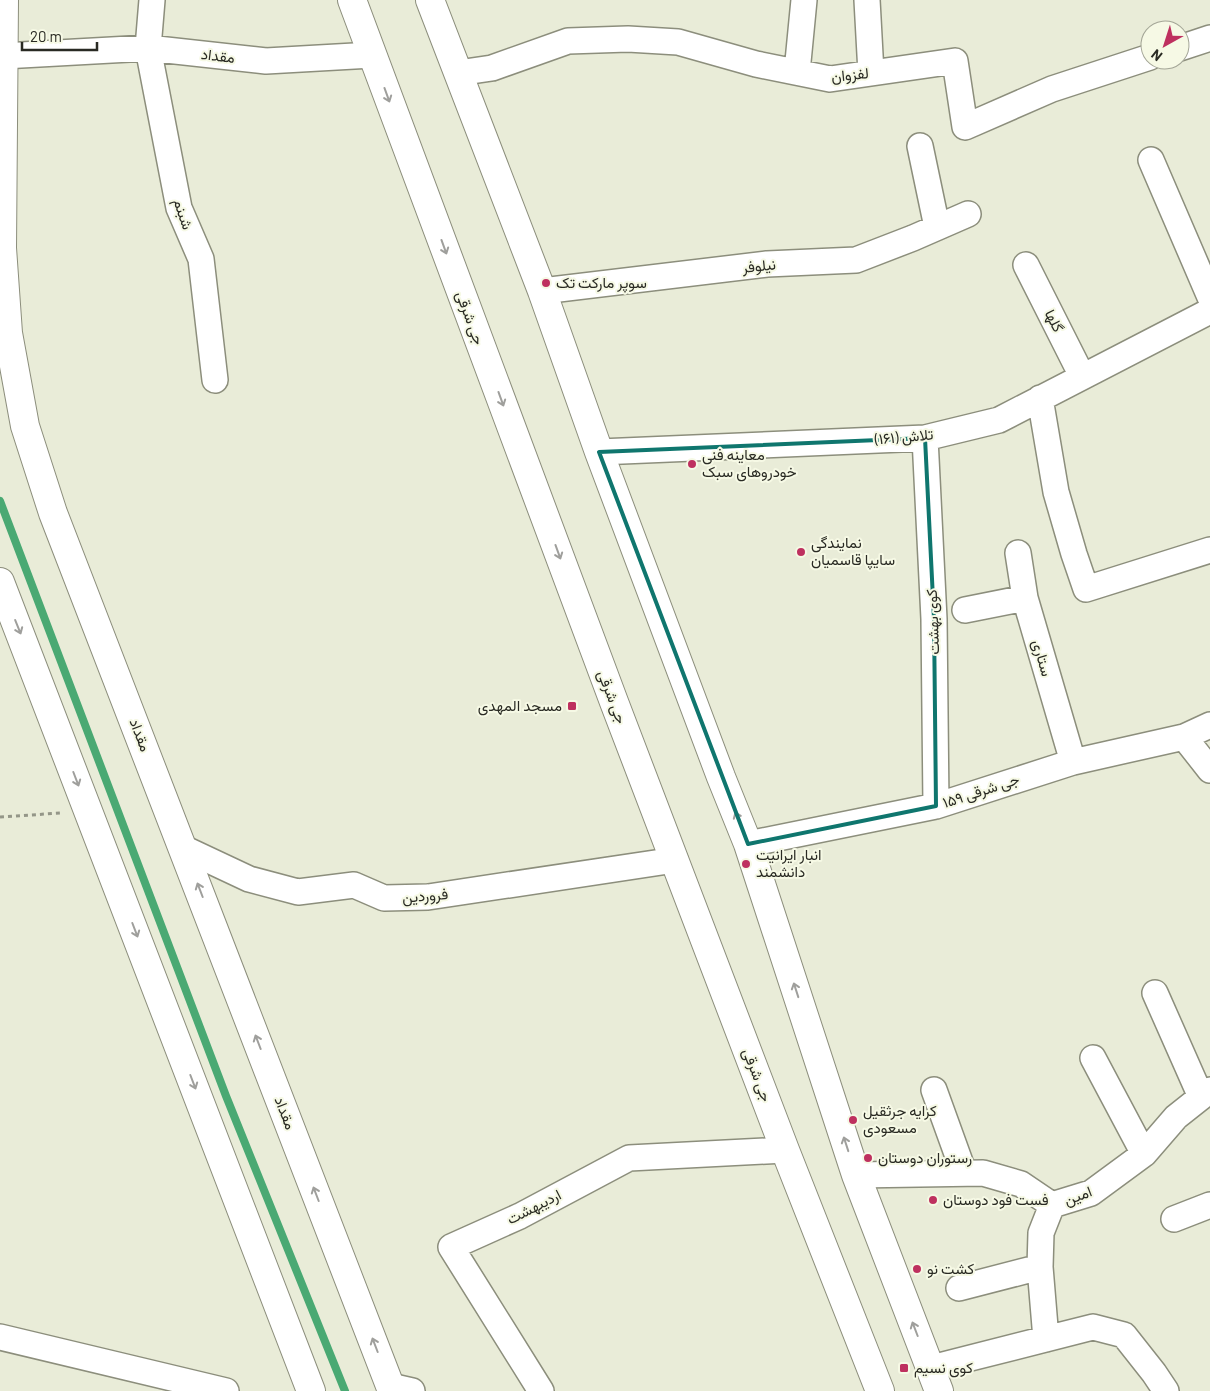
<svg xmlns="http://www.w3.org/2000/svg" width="1210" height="1391" viewBox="0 0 1210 1391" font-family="Barlow,Vazirmatn,sans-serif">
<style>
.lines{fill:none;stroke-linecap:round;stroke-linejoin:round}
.stream{stroke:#4aa973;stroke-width:8}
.street-casing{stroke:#8c8e7c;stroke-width:28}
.secondary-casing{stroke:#8c8e7c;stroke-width:30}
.primary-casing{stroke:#8c8e7c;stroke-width:30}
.path{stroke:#949688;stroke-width:3;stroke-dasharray:4 4;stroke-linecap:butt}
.street{stroke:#fff;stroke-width:25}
.secondary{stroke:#fff;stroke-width:28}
.primary{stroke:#fff;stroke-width:28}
.oneway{stroke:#9f9f9c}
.marked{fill:none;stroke:#0f766e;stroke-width:4;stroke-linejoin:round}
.poi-dot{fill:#be305f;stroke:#f6f9e5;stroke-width:2}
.labels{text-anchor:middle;stroke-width:4;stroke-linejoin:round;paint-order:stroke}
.street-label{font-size:15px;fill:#292a23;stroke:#f6f9e5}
.poi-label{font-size:15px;fill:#292a23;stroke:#f6f9e5;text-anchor:start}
</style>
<rect width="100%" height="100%" fill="#e9ecd8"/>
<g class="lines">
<path class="stream" d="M0,501l226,595 119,295"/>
<g class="street-casing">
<path id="street" d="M152,0l-4,48 31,160 22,51 14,121
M867,0l4,73
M1180,48l30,-10
M3,56l145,-8 118,13 106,-6
M797,72l7,-72
M458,73l34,-5 76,-27 60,-2 50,3 78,22 74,15 125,-18 10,66 87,-38 98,-32
M920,146l17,81
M1151,160l59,137
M1026,265l56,111
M542,291l225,-27 89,-4 57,-22 55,-24
M1040,398l16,94 18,62 12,35 124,-39
M925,438l9,181 2,187
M599,452l326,-14 74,-18 211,-109
M1018,553l7,45 48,164
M965,610l60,-12
M1184,737l26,33
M748,844l188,-38 137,-44 111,-25 26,-12
M183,848l66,31 49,13 56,-7 30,13 44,-1 247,-37
M1155,993l46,104
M1093,1058l51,96
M934,1090l30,83
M856,1175l127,-2 38,11 31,21 39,-12 53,-39 32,-37 34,-27
M1174,1219l36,-14
M959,1288l81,-21
M0,1337l226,54
M1046,1339l-6,-72 1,-34 11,-28
M931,1368l162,-41 31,8 30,38 12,18
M390,1386l22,5
M541,1391l-90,-144 69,-31 109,-58 156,-8"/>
</g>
<g class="secondary-casing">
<path id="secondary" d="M4,0l-2,248 6,85 17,93 28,87 339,878
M0,582l311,809"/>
</g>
<g class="primary-casing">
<path id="primary" d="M352,0l262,702 171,448 95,241
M430,0l112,291 57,161 122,325 27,67 108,331 83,216"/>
</g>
<path class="path" d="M0,817l61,-4"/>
<use href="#street" class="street"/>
<use href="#secondary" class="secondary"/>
<use href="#primary" class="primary"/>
</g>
<defs><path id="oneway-shaft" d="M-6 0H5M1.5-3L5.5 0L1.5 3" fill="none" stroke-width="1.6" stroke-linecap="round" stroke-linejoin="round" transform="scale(1.25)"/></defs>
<g class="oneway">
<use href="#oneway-shaft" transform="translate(387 95) rotate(70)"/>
<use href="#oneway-shaft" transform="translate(444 247) rotate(70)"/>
<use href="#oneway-shaft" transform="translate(501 399) rotate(70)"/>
<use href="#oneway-shaft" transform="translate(558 552) rotate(70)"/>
<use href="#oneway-shaft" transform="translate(18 627) rotate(68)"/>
<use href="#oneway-shaft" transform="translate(76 779) rotate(69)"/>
<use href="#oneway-shaft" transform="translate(738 819) rotate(-112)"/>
<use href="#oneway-shaft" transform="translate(200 890) rotate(-111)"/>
<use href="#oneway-shaft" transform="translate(135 930) rotate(69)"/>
<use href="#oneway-shaft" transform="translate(796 990) rotate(-108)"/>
<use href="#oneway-shaft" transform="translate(258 1042) rotate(-111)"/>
<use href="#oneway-shaft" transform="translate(193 1082) rotate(69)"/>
<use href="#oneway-shaft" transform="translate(846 1144) rotate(-108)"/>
<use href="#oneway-shaft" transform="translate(316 1194) rotate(-111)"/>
<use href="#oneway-shaft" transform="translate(915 1329) rotate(-111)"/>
<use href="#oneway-shaft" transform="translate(375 1345) rotate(-111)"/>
</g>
<path class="marked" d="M925,438l9,181 2,187 -188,38 -149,-392z"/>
<g class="poi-dot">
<circle cx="546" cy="283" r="5"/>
<circle cx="692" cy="464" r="5"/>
<circle cx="801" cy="552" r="5"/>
<rect x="567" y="701" width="10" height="10" rx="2.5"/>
<circle cx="746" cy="864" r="5"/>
<circle cx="853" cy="1120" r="5"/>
<circle cx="868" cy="1158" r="5"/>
<circle cx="933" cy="1200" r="5"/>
<circle cx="917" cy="1269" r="5"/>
<rect x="899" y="1363" width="10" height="10" rx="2.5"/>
</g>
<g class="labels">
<g class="street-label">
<text transform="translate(218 56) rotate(7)" y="5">مقداد</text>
<text transform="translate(850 75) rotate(-6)" y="5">لفزوان</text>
<text transform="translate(183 214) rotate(71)" y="5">شبنم</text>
<text transform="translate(759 266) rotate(-6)" y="5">نیلوفر</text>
<text transform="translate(470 318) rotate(70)" y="5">جی شرقی</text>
<text transform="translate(1054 321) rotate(63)" y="5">گلها</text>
<text transform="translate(904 437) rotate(-5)" y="5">تلاش (۱۶۱)</text>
<text transform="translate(933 622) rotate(-92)" y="5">کوی بهشت</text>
<text transform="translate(1042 658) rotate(74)" y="5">ستاری</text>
<text transform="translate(612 697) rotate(69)" y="5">جی شرقی</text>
<text transform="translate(140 735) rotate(69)" y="5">مقداد</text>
<text transform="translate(981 791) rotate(-18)" y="5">جی شرقی ۱۵۹</text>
<text transform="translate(425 896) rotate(-5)" y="5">فروردین</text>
<text transform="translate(757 1075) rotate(69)" y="5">جی شرقی</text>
<text transform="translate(285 1113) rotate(69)" y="5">مقداد</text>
<text transform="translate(1078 1196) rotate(-21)" y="5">امین</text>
<text transform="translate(534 1207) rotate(-27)" y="5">اردیبهشت</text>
</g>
<g class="poi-label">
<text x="556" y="288">سوپر مارکت تک</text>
<text x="702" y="460">معاینه فنی<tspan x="702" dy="17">خودروهای سبک</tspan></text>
<text x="811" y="548">نمایندگی<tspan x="811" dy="17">سایپا قاسمیان</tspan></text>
<text x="562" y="711" text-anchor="end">مسجد المهدی</text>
<text x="756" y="860">انبار ایرانیت<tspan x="756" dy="17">دانشمند</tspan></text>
<text x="863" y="1116">کرایه جرثقیل<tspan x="863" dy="17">مسعودی</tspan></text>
<text x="878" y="1163">رستوران دوستان</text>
<text x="943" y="1205">فست فود دوستان</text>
<text x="927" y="1274">کشت نو</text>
<text x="914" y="1373">کوی نسیم</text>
</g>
</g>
<g transform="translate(1165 45) rotate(219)"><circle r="24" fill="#f6f9e5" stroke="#a4a697"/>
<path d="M0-4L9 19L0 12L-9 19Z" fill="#be305f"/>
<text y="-8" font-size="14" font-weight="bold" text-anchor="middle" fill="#292a23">N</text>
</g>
<path d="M22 42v8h75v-8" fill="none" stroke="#292a23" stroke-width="2.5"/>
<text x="30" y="42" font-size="15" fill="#292a23" stroke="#f6f9e5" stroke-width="4" paint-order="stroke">20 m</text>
</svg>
